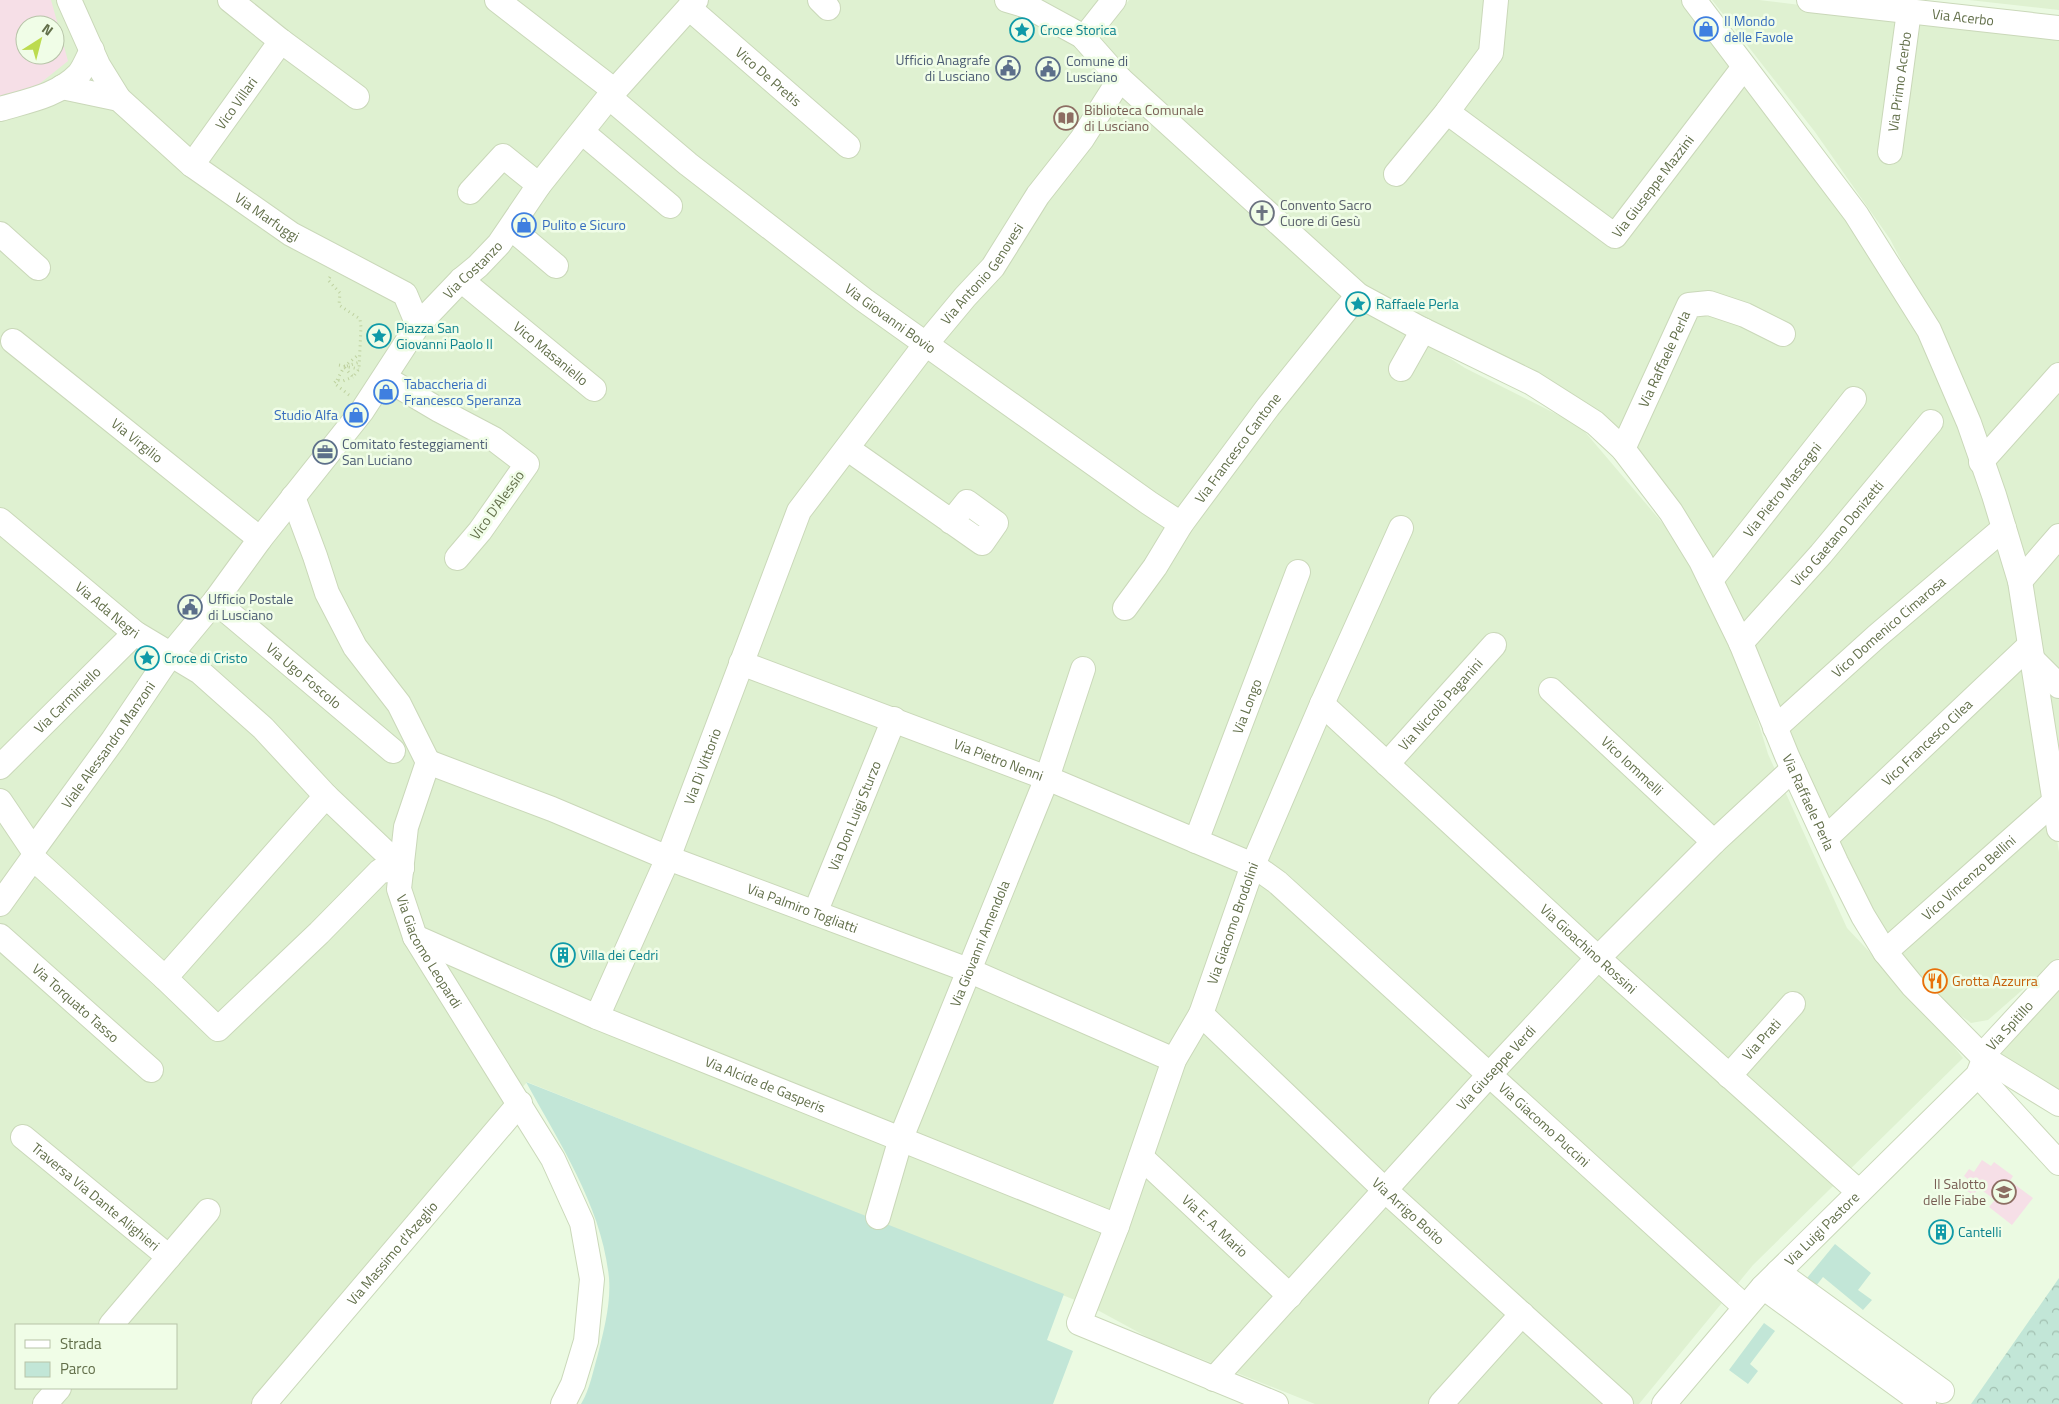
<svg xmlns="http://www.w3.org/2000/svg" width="2059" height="1404" viewBox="0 0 2059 1404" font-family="'Titillium Web',sans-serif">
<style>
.residential{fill:#dff1d1;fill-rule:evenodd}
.education{fill:#f6dfe7;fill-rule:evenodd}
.green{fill:#c2e6d7}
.forest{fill:url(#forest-crowns)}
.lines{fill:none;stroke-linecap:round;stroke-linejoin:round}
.minor-casing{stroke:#cad8b9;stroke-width:26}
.path{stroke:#bed19f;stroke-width:3;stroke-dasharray:1 4;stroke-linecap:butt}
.minor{stroke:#fff;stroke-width:24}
.labels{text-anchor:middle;stroke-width:5;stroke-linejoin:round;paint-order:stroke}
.street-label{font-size:14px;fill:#626f4a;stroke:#f0fde7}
.shop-label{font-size:14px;fill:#366cbe;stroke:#f0fde7;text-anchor:start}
.culture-label{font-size:14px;fill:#0d838f;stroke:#f0fde7;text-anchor:start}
.service-label{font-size:14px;fill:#4e5e75;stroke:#f0fde7;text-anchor:start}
.education-label{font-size:14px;fill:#785e54;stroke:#f0fde7;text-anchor:start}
.worship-label{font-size:14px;fill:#5b616d;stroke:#f0fde7;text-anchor:start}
.food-label{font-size:14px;fill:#c56008;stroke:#f0fde7;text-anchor:start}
</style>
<defs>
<pattern id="forest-crowns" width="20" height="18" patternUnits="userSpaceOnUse" patternTransform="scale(1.25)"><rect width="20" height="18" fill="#c2e6d7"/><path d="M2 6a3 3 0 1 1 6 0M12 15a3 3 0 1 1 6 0" fill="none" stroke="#a1bfb0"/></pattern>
</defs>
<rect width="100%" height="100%" fill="#ebfae2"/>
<path class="residential" d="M0,0h1110l-31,44 12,21 20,12 258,229 96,62 115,58 113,133 44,94 31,101 79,174 81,86 35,44 -210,207 -114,139h-324l-166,-66 -59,-32 -563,-224 -276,322h-251zM25,25h30v30h-30zM16,1325h160v63h-160z
M1129,0h554l172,225 69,122 49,114 42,124 44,267v106l-71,62 -17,3 -22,-16 -64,-65 -213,-437 -127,-125 -27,-17 -89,-43 -20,-5 -75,-44 -239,-224z
M1712,0h47l300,37v748l-30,-186 -83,-253 -56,-107 -75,-107z
M1969,0h90v10z
M2059,977v120l-67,-46z"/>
<path class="education" d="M0,0h51l17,61 -40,32 -28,8zM25,25h30v30h-30z
M1982,1160l9,6 3,-4 19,14 -3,5 23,17 -21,27 -23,-18 6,-7 -16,-12 -6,7 -10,-7 6,-8 -5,-4 5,-7 5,3z"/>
<path class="green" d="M526,1082l538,212 -17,46 26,11 -20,53h-472c9,-15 12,-33 17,-50 6,-24 13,-51 11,-76 -7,-71 -49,-134 -83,-196z
M1835,1244l36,29 -13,17 14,10 -9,10 -40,-33 -7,9 -9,-8z
M1764,1323l11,8 -25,33 8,7 -10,13 -19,-14z"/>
<path class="forest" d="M2059,1278v126h-88z"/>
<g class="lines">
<g class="minor-casing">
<g id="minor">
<path id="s1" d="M69,0l29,65 21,34 73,66 99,69 114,60 13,31"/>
<path d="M230,0l51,41 76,56"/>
<path d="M497,0l118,91"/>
<path d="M820,0l8,8"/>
<path id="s2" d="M1007,0l20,6 55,30 38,43 238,216 61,33 113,55 63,40 28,26 48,63 30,49 40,82 46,113 49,106 27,54 22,36 27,33 72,73 75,46"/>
<path id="s3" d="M1496,0l-5,53 -44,59 168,124 129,-169"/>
<path d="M1694,0l162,214 73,116 40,93 25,72 26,86 39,248"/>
<path id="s4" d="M1809,0l250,28"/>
<path id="s5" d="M689,8l159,138"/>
<path d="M1084,38l30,-38"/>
<path d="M62,87l57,12"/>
<path id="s6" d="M609,97l79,67 176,136 285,203 32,21"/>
<path d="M0,109c27,-8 58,-13 79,-35 5,-6 9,-17 13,-24"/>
<path d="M582,132l88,74"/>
<path id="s7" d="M1890,152l19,-141"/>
<path id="s8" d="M192,165l89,-124"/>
<path d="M1396,174l51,-62"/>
<path d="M470,192l33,-36 36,29"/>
<path d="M511,228l45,38"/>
<path d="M0,234l38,34"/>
<path id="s9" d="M461,280l133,109"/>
<path id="s10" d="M13,341l247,198"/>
<path d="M1401,369l22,-39"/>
<path d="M385,378l54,32 55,29 33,25 -47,67 -23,27"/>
<path d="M848,449l134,94 14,-20 -29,-21 -16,20"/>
<path id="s11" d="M1623,449l66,-144 20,-2 36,12 38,19"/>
<path d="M1981,462l78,-87"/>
<path id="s12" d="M293,497l22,59 12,37 28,54 44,57 29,58 -22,65 -7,62 16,48 138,222 29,64 10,56 -6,62 -13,43 -10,20"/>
<path id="s13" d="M0,520l135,113 65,39 63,56 63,68"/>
<path id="s14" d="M1711,580l143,-181"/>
<path d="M2020,581l39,-45"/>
<path id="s15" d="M215,601l178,150"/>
<path id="s16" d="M1125,608l30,-41 26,-43 87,-117 90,-112"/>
<path id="s17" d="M1741,643l80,-89 110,-132"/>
<path d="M2031,658l28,28"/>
<path id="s18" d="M741,663l306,115 206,87 24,17 468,425"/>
<path id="s19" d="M1551,690l163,152"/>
<path id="s20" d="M1322,704l276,254 261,234"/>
<path id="s21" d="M1775,728l102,-92 127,-108"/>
<path id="s22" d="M428,762l124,47 116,49 300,112 206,90"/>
<path id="s23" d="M1387,764l107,-119"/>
<path id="s24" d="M0,767l135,-134"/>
<path d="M0,801l33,49"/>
<path id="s25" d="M1826,838l203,-192"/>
<path id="s26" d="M1196,841l102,-269"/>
<path d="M33,858l132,120 53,51 101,-96 61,-62 22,-3"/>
<path id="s27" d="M0,904l33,-46v-8l80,-110 58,-86 44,-53 45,-62 102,-128 56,-86 43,-45 17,-14 21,-22 40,-59 70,-88 87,-97"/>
<path id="s28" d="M815,913l79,-194"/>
<path id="s29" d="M0,936l151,134"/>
<path id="s30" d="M415,937l182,80 520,209"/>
<path id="s31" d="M1885,952l169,-150"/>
<path d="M165,978l161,-182 76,72"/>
<path id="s32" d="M1201,1014l185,177 235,213"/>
<path id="s33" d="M597,1017l71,-159 131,-347 126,-166 40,-48 28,-30 45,-72 44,-56 38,-60"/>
<path d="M1978,1075l81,88"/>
<path id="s34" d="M1729,1076l64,-72"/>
<path id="s35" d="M23,1137l146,120"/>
<path id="s36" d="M1141,1157l149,139"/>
<path id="s37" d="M878,1217l23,-79 146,-360 36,-109"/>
<path d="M1778,1272l164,119"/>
<path d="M1763,1287l161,117"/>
<path d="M111,1325l97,-114"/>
<path id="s38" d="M1214,1379l276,-305 108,-116 116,-116 79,-73"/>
<path d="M45,1404l14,-16"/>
<path id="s39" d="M264,1404l256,-301"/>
<path id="s40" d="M1276,1404l-197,-81 38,-97 57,-166 27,-46 52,-149 69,-161 79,-176"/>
<path d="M1441,1404l81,-90"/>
<path id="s41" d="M1664,1404l99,-117 215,-212 10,-26 71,-77"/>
</g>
</g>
<path class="path" d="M330,277l-2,3 12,13 -1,12 21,14 1,8 -2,42 -6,8 -9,-10
M339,365l20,4
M347,366l13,-4
M337,380l7,-13 14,-12
M349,395l-15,-12 3,-3 6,1 10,-4"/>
<use href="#minor" class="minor"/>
</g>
<defs>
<g id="shop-ring" transform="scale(1.25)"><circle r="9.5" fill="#f0fde7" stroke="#3f7fe0" stroke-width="1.5"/><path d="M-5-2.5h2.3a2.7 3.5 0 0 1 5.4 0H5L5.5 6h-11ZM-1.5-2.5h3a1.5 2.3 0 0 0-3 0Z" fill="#3f7fe0"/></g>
<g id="sight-ring" transform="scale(1.25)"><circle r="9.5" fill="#f0fde7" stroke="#0f9aa8" stroke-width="1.5"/><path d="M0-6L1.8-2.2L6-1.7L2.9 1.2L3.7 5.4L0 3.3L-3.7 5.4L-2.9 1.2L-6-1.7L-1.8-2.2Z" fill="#0f9aa8"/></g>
<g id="civic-ring" transform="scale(1.25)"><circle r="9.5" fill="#f0fde7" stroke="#5c6f8a" stroke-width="1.5"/><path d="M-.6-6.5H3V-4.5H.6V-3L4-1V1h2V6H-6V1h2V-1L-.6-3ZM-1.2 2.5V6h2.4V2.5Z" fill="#5c6f8a"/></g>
<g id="library-ring" transform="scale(1.25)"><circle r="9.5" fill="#f0fde7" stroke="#8d6e63" stroke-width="1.5"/><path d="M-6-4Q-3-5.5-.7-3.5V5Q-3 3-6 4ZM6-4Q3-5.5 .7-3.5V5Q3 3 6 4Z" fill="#8d6e63"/></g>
<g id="church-ring" transform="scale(1.25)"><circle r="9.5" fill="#f0fde7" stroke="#6b7280" stroke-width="1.5"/><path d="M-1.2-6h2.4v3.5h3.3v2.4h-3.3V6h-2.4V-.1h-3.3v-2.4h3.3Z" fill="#6b7280"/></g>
<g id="office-ring" transform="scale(1.25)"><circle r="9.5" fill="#f0fde7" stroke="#5c6f8a" stroke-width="1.5"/><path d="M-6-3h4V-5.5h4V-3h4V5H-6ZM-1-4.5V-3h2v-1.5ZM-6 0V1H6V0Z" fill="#5c6f8a"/></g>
<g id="building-ring" transform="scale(1.25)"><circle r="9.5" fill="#f0fde7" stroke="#0f9aa8" stroke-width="1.5"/><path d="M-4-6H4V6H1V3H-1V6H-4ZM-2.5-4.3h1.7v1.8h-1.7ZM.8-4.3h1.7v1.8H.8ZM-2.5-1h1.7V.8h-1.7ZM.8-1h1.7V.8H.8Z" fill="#0f9aa8"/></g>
<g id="restaurant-ring" transform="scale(1.25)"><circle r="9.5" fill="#f0fde7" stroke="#e8710a" stroke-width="1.5"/><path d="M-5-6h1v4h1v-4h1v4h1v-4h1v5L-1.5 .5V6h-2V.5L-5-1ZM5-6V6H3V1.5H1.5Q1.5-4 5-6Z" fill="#e8710a"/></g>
<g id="school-ring" transform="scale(1.25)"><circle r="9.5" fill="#f0fde7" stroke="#8d6e63" stroke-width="1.5"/><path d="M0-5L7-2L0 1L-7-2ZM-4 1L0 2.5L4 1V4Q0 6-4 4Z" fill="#8d6e63"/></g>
</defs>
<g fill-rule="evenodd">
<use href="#shop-ring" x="1706" y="29"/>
<use href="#sight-ring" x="1022" y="30"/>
<use href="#civic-ring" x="1008" y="68"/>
<use href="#civic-ring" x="1048" y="69"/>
<use href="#library-ring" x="1066" y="118"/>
<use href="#church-ring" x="1262" y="213"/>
<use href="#shop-ring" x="524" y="225"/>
<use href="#sight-ring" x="1358" y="304"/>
<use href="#sight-ring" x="379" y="336"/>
<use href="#shop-ring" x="386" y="392"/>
<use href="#shop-ring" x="356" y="415"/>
<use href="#office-ring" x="325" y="452"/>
<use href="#civic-ring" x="190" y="607"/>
<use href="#sight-ring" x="147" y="658"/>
<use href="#building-ring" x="563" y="955"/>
<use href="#restaurant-ring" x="1935" y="981"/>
<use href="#school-ring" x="2004" y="1192"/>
<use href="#building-ring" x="1941" y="1232"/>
</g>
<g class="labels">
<g class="street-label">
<text dy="5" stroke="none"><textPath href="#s4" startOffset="155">Via Acerbo</textPath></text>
<text dy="5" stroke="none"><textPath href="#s5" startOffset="105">Vico De Pretis</textPath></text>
<text dy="5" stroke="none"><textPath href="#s7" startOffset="71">Via Primo Acerbo</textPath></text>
<text dy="5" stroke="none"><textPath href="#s8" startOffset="76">Vico Villari</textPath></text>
<text dy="5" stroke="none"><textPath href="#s3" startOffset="398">Via Giuseppe Mazzini</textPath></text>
<text dy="5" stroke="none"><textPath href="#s1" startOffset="301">Via Marfuggi</textPath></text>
<text dy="5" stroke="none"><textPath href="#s27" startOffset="794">Via Costanzo</textPath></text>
<text dy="5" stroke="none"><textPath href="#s33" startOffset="845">Via Antonio Genovesi</textPath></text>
<text dy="5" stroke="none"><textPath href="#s6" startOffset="358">Via Giovanni Bovio</textPath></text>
<text dy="5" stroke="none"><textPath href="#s9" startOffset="116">Vico Masaniello</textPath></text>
<text dy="5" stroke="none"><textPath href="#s11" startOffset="99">Via Raffaele Perla</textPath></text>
<text dy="5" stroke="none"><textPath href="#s10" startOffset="159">Via Virgilio</textPath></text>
<text dy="5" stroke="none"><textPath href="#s16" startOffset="196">Via Francesco Cantone</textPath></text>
<text dy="5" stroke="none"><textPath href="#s14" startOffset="115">Via Pietro Mascagni</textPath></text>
<text transform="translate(497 505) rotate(-54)" y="5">Vico D'Alessio</text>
<text dy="5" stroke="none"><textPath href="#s17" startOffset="146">Vico Gaetano Donizetti</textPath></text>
<text dy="5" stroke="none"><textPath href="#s13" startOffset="140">Via Ada Negri</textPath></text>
<text dy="5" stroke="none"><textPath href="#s21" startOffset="152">Vico Domenico Cimarosa</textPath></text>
<text dy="5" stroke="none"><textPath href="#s15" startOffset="116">Via Ugo Foscolo</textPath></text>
<text dy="5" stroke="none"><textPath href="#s24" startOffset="95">Via Carminiello</textPath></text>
<text dy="5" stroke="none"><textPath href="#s23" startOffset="80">Via Niccolò Paganini</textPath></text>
<text dy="5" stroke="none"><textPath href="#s26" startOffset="144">Via Longo</textPath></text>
<text dy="5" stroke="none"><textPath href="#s25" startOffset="139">Vico Francesco Cilea</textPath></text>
<text dy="5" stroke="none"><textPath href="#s27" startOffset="194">Viale Alessandro Manzoni</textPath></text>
<text dy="5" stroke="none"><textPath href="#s18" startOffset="275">Via Pietro Nenni</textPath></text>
<text dy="5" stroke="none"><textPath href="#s33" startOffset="272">Via Di Vittorio</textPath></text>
<text dy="5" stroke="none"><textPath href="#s19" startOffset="111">Vico Iommelli</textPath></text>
<text dy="5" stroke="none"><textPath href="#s2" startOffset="1171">Via Raffaele Perla</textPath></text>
<text dy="5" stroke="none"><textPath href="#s28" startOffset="105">Via Don Luigi Sturzo</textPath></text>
<text dy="5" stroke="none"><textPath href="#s31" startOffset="112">Vico Vincenzo Bellini</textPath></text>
<text dy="5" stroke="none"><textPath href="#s22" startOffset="402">Via Palmiro Togliatti</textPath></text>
<text dy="5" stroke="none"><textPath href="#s40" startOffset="642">Via Giacomo Brodolini</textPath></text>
<text dy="5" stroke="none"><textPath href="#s37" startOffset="292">Via Giovanni Amendola</textPath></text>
<text dy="5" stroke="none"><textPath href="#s20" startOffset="362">Via Gioachino Rossini</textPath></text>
<text dy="5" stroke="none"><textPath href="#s12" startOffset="500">Via Giacomo Leopardi</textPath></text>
<text dy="5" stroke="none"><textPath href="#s29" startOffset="101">Via Torquato Tasso</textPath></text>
<text dy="5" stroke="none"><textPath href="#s41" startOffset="515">Via Spitillo</textPath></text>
<text dy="5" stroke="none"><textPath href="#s34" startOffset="49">Via Prati</textPath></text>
<text dy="5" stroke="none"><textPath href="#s38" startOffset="420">Via Giuseppe Verdi</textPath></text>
<text dy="5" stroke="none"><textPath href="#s30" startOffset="380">Via Alcide de Gasperis</textPath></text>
<text dy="5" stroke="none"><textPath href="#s18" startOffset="941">Via Giacomo Puccini</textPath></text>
<text dy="5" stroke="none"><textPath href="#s35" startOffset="94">Traversa Via Dante Alighieri</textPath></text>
<text dy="5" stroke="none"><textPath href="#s32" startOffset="286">Via Arrigo Boito</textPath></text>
<text dy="5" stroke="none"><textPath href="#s36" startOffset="101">Via E. A. Mario</textPath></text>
<text dy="5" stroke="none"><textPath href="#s41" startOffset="236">Via Luigi Pastore</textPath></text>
<text dy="5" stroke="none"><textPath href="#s39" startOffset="198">Via Massimo d'Azeglio</textPath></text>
</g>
<g class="shop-label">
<text x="1724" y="26">Il Mondo<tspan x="1724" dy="16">delle Favole</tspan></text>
<text x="542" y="230">Pulito e Sicuro</text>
<text x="404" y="389">Tabaccheria di<tspan x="404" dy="16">Francesco Speranza</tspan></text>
<text x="338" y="420" text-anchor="end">Studio Alfa</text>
</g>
<g class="culture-label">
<text x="1040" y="35">Croce Storica</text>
<text x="1376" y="309">Raffaele Perla</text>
<text x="396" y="333">Piazza San<tspan x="396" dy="16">Giovanni Paolo II</tspan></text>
<text x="164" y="663">Croce di Cristo</text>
<text x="580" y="960">Villa dei Cedri</text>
<text x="1958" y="1237">Cantelli</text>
</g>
<g class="service-label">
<text x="990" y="65" text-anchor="end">Ufficio Anagrafe<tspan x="990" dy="16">di Lusciano</tspan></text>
<text x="1066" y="66">Comune di<tspan x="1066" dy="16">Lusciano</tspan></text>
<text x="342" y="449">Comitato festeggiamenti<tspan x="342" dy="16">San Luciano</tspan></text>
<text x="208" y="604">Ufficio Postale<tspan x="208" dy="16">di Lusciano</tspan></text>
</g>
<g class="education-label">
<text x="1084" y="115">Biblioteca Comunale<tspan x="1084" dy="16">di Lusciano</tspan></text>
<text x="1986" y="1189" text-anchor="end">Il Salotto<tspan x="1986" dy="16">delle Fiabe</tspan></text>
</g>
<g class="worship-label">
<text x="1280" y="210">Convento Sacro<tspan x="1280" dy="16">Cuore di Gesù</tspan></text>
</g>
<g class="food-label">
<text x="1952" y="986">Grotta Azzurra</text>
</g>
</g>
<rect x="15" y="1324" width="162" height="65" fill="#f0fde7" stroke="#b7c4a8"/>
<rect x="25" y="1340" width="25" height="8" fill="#ffffff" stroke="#b7c4a8"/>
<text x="60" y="1349" font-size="15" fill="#626f4a">Strada</text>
<rect x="25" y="1362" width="25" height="15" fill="#c2e6d7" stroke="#b7c4a8"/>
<text x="60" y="1374" font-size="15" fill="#626f4a">Parco</text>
<g transform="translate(40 40) rotate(36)"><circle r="24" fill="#f0fde7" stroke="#b7c4a8"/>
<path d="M0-4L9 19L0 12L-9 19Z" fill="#bcdb4f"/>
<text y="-8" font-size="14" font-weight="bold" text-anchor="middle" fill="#626f4a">N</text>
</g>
</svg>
